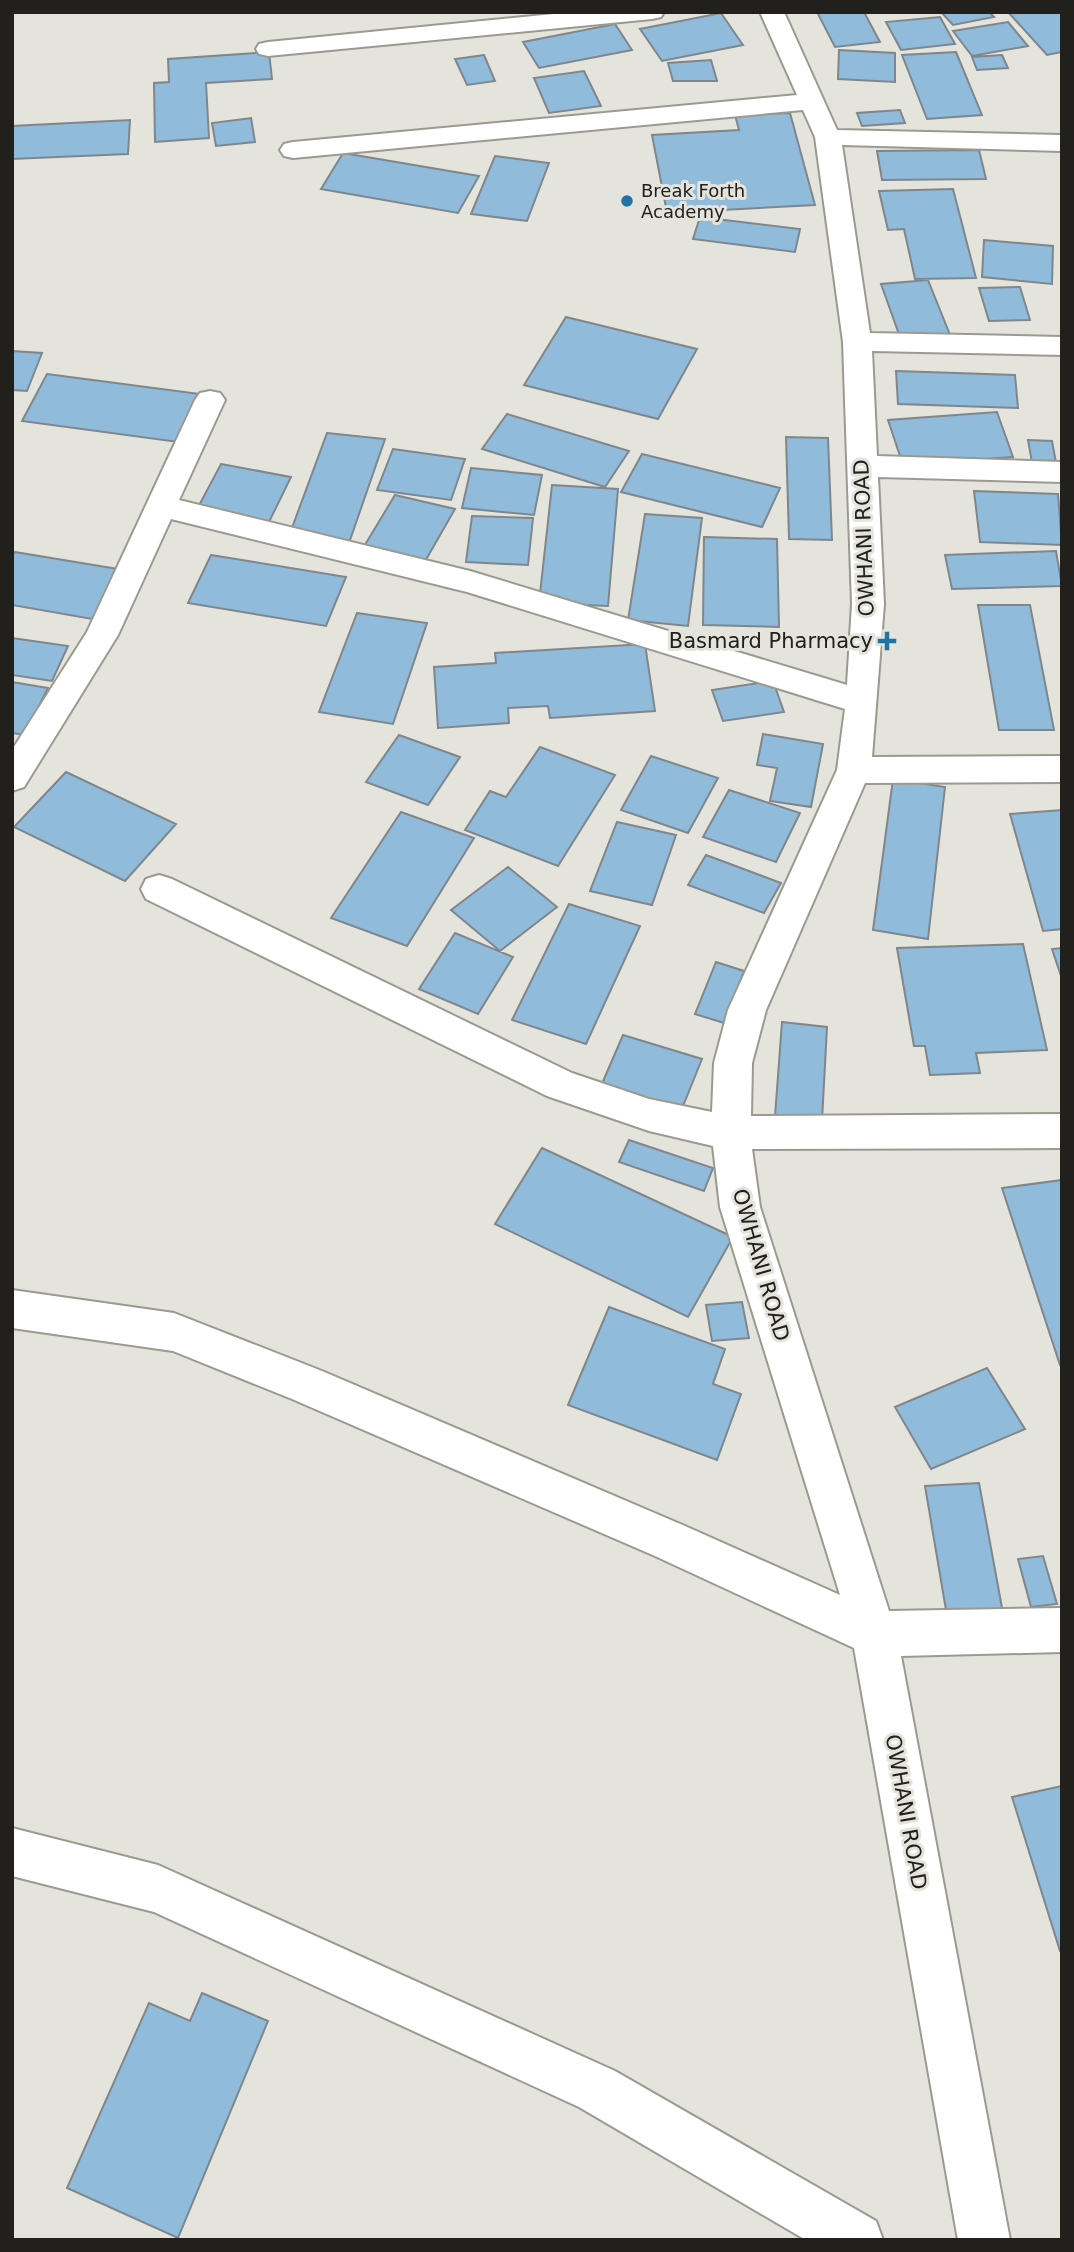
<svg xmlns="http://www.w3.org/2000/svg" width="1074" height="2252" viewBox="0 0 1074 2252" font-family="'DejaVu Sans',sans-serif">
<style>
.building{fill:#90bbdb;stroke:#7f868c;stroke-width:2}
.lines{fill:none;stroke-linecap:round;stroke-linejoin:round}
.minor-casing{stroke:#9a9a91;stroke-width:4}
.minor{fill:#fff;fill-rule:evenodd}
.poi-dot{fill:#2272a4;stroke:#e5e4dc;stroke-width:2.5}
.labels{text-anchor:middle;stroke-width:6;stroke-linejoin:round;paint-order:stroke}
.far-poi-label{font-size:18px;fill:#21201d;stroke:#e5e4dc;text-anchor:start}
.street-label{font-size:21px;fill:#21201d;stroke:#e5e4dc}
.poi-label{font-size:21px;fill:#21201d;stroke:#e5e4dc;text-anchor:end}
</style>
<rect width="100%" height="100%" fill="#e5e4dc"/>
<path class="building" d="M817,12h47l16,30 -45,5z
M941,12h48l5,5 -41,8z
M1008,12h54v40l-15,3z
M721,13l22,32 -81,16 -22,-32z
M940,17l15,27 -54,6 -15,-28z
M1008,22l20,24 -56,10 -19,-25z
M615,24l17,26 -93,18 -16,-26z
M839,50l56,3v29l-57,-3z
M269,52l3,27 -66,4 3,55 -54,4 -1,-59 15,-1 -1,-23z
M956,52l26,63 -55,4 -25,-64z
M484,55l11,26 -28,4 -12,-26z
M1002,55l6,13 -31,2 -5,-13z
M711,60l6,21h-44l-5,-18z
M584,71l17,35 -52,7 -15,-35z
M900,110l5,13 -43,3 -5,-13z
M790,113l25,92 -148,8 -15,-78 87,-5 -4,-15z
M251,118l4,24 -39,4 -4,-23z
M130,120l-2,34 -116,5v-33z
M979,150l7,29 -104,1 -5,-29z
M343,153l136,23 -21,37 -137,-24z
M495,156l54,7 -22,58 -56,-7z
M953,189l23,89 -61,1 -11,-50 -16,1 -9,-39z
M700,217l100,12 -5,23 -102,-13z
M984,240l69,6 -1,38 -70,-7z
M928,280l22,55 -49,5 -20,-56z
M1020,287l10,33 -41,1 -10,-33z
M566,317l131,32 -39,70 -134,-34z
M12,351l30,2 -15,38 -15,-1z
M896,371l119,4 3,33 -120,-4z
M47,374l153,20 -22,48 -156,-21z
M997,412l16,45 -110,8 -15,-45z
M507,414l122,37 -24,36 -123,-38z
M327,433l58,6 -36,104 -60,-7z
M786,437l42,1 4,102 -43,-1z
M1028,440l24,1 5,27h-24z
M393,449l72,10 -14,41 -74,-10z
M642,454l138,34 -18,39 -141,-35z
M221,464l70,13 -23,47 -72,-13z
M471,468l71,7 -8,40 -72,-7z
M552,485l66,4 -10,117 -69,-3z
M974,491l84,3 4,51 -82,-3z
M395,495l60,14 -31,54 -61,-15z
M645,514l57,4 -14,108 -60,-6z
M472,516l61,2 -5,47 -62,-3z
M704,537l73,2 2,88 -76,-2z
M1056,551l6,35 -110,3 -7,-34z
M15,552l103,17 -26,50 -80,-14v-49z
M211,555l135,22 -20,49 -138,-23z
M978,605h52l24,125h-55z
M357,613l70,10 -34,101 -74,-12z
M12,638l56,8 -16,35 -40,-6z
M645,644l10,67 -105,7 -2,-12 -40,2 1,15 -71,5 -4,-61 62,-4 -1,-10z
M773,681l11,31 -61,9 -11,-31z
M12,682l36,6 -24,47 -12,-2z
M763,734l60,10 -12,63 -41,-6 7,-33 -20,-3z
M399,735l61,22 -32,48 -62,-23z
M540,747l75,28 -57,91 -93,-36 25,-39 16,6z
M651,756l67,22 -30,55 -67,-23z
M66,772l110,52 -51,57 -111,-54z
M893,779l52,8 -17,152 -55,-9z
M729,790l71,23 -24,49 -73,-25z
M1062,810v119l-19,2 -33,-117z
M401,812l73,26 -67,108 -76,-28z
M617,822l59,13 -24,70 -62,-14z
M706,855l75,28 -17,30 -76,-28z
M508,867l49,40 -57,44 -49,-41z
M569,904l71,22 -54,118 -74,-24z
M455,933l58,24 -35,57 -59,-25z
M1023,944l24,106 -71,3 4,20 -50,2 -5,-29h-11l-17,-98z
M1062,948v31l-10,-30z
M716,962l28,9 -20,52 -29,-9z
M782,1022l45,5 -5,94 -47,-5z
M623,1035l79,24 -21,52 -80,-25z
M629,1140l84,28 -9,23 -85,-29z
M542,1148l191,89 -45,80 -193,-93z
M1062,1180v185h-2l-58,-177z
M742,1302l7,36 -37,3 -6,-36z
M609,1307l116,42 -12,35 28,10 -24,66 -149,-55z
M987,1368l38,61 -94,40 -36,-62z
M979,1483l24,130 -56,3 -22,-130z
M1043,1556l14,48 -26,3 -13,-48z
M1062,1786v165h-2l-48,-154z
M202,1993l66,28 -90,217 -111,-50 82,-185 41,18z"/>
<g class="lines">
<g class="minor-casing">
<path id="minor" d="M574,12h90l-3,5 -9,2 -384,37 -9,-2 -3,-5 3,-5 9,-2z
M760,12h24l53,118 225,5v16l-220,-6 28,188 192,4v18l-190,-4 5,105 185,6v20l-184,-5 6,127 -12,153 190,-1v26l-197,1 -99,227 -14,53 -1,53 311,-2v34l-310,1 8,58 129,404 173,-3v44l-161,4 109,584h-52l-104,-592 -199,-92 -363,-157 -119,-48 -161,-23v-38l162,23 148,58 363,155 155,69 -120,-388 -7,-61 -64,-15 -102,-35 -401,-197 -5,-10 5,-10 13,-4 13,4 400,194 77,26 63,13 2,-49 14,-53 109,-240 8,-61 -378,-117 -296,-73 -53,116 -94,152 -12,4v-41l75,-118 108,-232 5,-7 10,-2 10,2 5,7 -46,100 291,71 377,114 5,-81 -9,-262 -28,-205 -12,-27 -510,48 -9,-2 -4,-6 4,-6 9,-2 504,-47z
M12,1828l146,37 457,206 261,150 7,19h-77l-227,-133 -425,-195 -142,-36z"/>
</g>
<use href="#minor" class="minor"/>
</g>
<g class="poi-dot">
<circle cx="627" cy="201" r="7"/>
<path d="M883.5 630.5h7v7h7v7h-7v7h-7v-7h-7v-7h7z"/>
</g>
<g class="labels">
<g class="far-poi-label">
<text x="641" y="197">Break Forth<tspan x="641" dy="21">Academy</tspan></text>
</g>
<g class="street-label">
<text transform="translate(864 538) rotate(-92)" y="7">OWHANI ROAD</text>
<text transform="translate(761 1265) rotate(74)" y="7">OWHANI ROAD</text>
<text transform="translate(906 1812) rotate(80)" y="7">OWHANI ROAD</text>
</g>
<g class="poi-label">
<text x="873" y="648">Basmard Pharmacy</text>
</g>
</g>
<rect width="1074" height="2252" fill="none" stroke="#21201d" stroke-width="28"/>
</svg>
